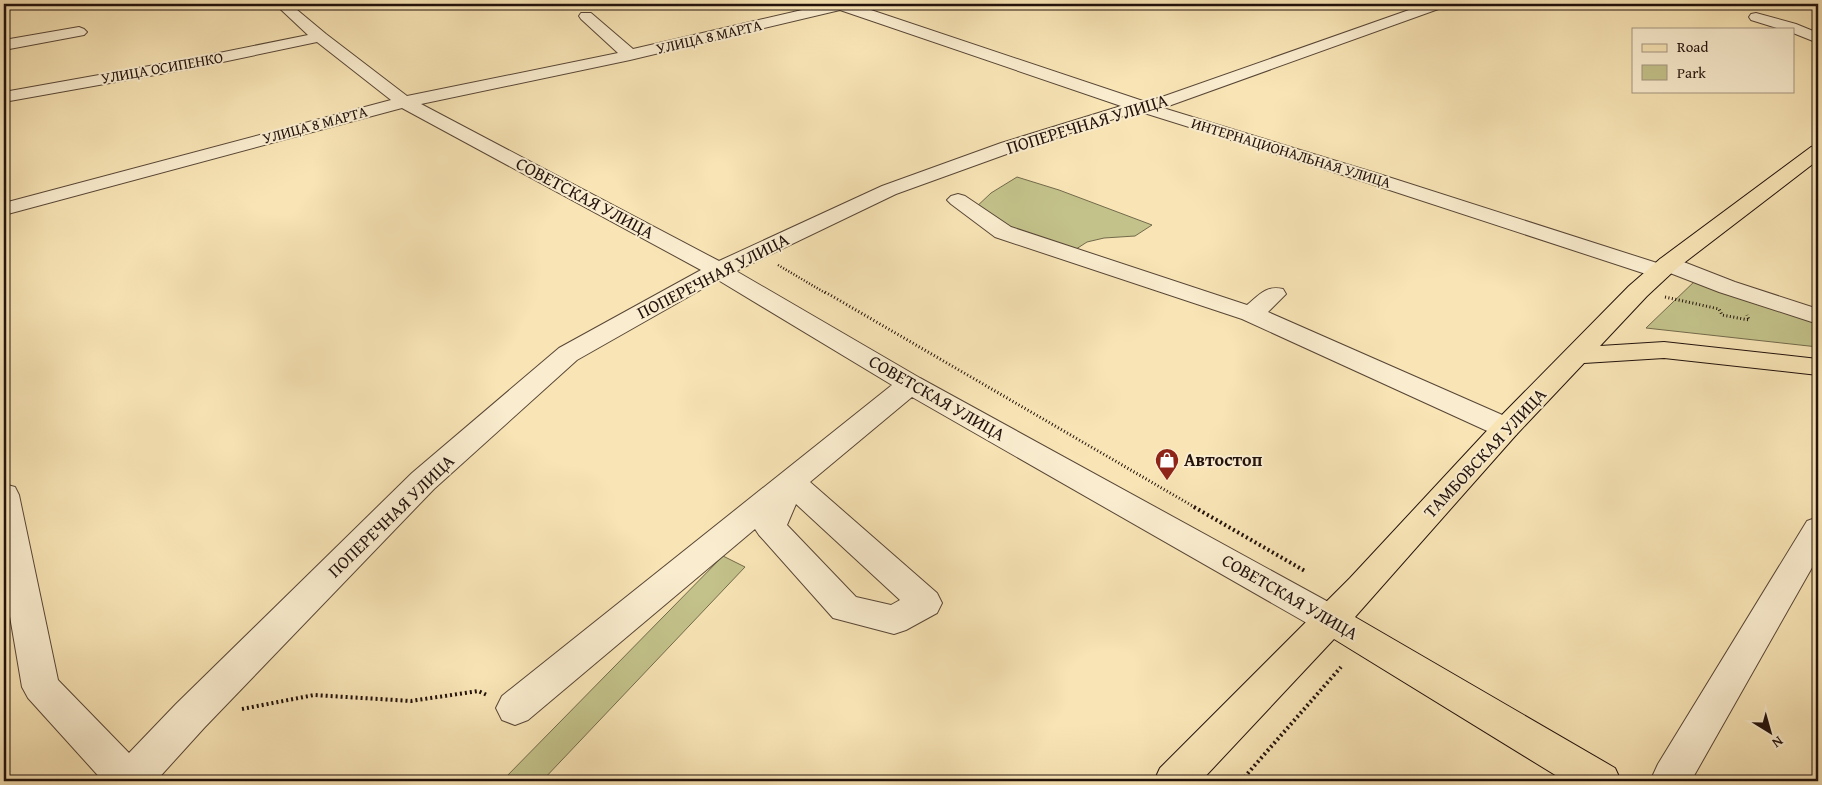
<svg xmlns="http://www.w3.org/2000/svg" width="1822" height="785" viewBox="0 0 1822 785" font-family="'Gentium Book Plus',serif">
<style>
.green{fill:#c3c28a;stroke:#726a4b}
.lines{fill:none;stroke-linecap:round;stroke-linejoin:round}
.minor-casing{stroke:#584636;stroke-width:2}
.major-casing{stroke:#22120c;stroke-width:2}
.path-far2{stroke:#22120c;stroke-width:2.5;stroke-dasharray:1 2;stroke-linecap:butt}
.path-far1{stroke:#22120c;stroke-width:3;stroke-dasharray:1 2.5;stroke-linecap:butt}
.path{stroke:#22120c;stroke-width:4;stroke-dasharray:2 3;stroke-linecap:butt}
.minor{fill:#faedcf;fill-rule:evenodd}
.major{fill:#f8e4b5;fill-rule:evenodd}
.labels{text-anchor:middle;stroke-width:4;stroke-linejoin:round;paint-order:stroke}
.far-street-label{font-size:15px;fill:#22120c;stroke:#faedcf}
.street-label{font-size:18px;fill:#22120c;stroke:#faedcf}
.poi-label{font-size:18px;font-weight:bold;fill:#22120c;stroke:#faedcf;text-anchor:start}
</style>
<rect width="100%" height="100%" fill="#f8e4b5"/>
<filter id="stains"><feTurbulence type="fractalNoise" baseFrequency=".004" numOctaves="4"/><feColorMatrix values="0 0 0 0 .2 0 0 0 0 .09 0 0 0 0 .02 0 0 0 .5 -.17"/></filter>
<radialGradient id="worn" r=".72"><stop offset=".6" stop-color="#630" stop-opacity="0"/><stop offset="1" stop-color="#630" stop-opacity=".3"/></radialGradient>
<path class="green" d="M1017,177l42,13 93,35 -17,11 -31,2 -17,4 -17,11 -97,-43 18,-17z
M1697,279l121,41v27l-172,-19z
M723,556l22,11 -203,214h-40z"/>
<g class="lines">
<g class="minor-casing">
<path id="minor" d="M275,4h15l36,30 81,62 211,-43 -37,-34 -2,-3 2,-3h10l42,36 195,-45h25l290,97 16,-3 267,-94h20l-2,3 -281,101 216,66 278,89 3,-4 8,-2 8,2 59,23 83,27v15l-99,-32 -49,-19 -2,3 -8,2 -8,-2 -287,-94 -224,-70 -18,4 -108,35 -119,43 -160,77 184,107 423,232 6,10 -6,10 -12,4 -12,-4 -407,-233 -102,85 127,111 5,10 -5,10 -31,17 -12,4 -61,-16 -74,-83 -4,-6 -227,191 -13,5 -13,-5 -6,-12 6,-12 390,-311 -174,-105 -141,80 -143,129 -230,239 -48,53h-53l-75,-83 -6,-11 -18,-106v-97l11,3 4,8 39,185 71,73 47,-49 236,-231 147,-125 142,-78 -299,-162 -398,107v-12l387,-103 -74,-58 -123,26 -190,34v-10l190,-34 114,-23zM840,10l281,96 -120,37 -119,43 -163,75 -298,-157 209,-44zM796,504l104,96 -9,5 -35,-8 -69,-72z
M1756,13l40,11 22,9v10l-25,-10v-4h-13l-29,-9 -2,-3 2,-3z
M79,27l5,2 3,3 -3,3 -80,15v-10z
M958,194l7,2 46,31 236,78c12,-10 19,-20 36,-16l3,5 -18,18 248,109 4,7 -4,7 -10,2 -10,-2 -254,-116 -247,-82 -44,-33 -4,-4 4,-4z
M1818,517v40l-127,224h-37l-2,-4 6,-13 149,-243z"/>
</g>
<g class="major-casing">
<path id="major" d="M1818,145v15l-142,109 -29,27 -47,50 64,-4 154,17v16l-154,-17 -80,5 -68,72 -161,182 260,151 6,13h-56l-231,-142 -133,142h-47l6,-13 190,-190 146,-157 133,-135 31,-27 151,-112z"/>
</g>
<path class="path-far2" d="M778,265l49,29"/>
<path class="path-far1" d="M825,292l371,216
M1665,297l54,12 3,6 27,5 -2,-5"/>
<path class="path" d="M1194,507l111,64
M242,709l72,-14 97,6 67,-10 9,4
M1241,781l100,-114"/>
<use href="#minor" class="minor"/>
<use href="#major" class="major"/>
</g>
<defs>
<g id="shop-pin" transform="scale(1.25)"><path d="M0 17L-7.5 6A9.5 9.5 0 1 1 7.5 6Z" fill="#8f2418" stroke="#faedcf"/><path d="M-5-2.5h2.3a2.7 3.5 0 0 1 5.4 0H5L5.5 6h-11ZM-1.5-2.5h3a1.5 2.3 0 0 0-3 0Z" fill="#fff"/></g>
</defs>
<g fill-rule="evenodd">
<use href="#shop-pin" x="1167" y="460"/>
</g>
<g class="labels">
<g class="far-street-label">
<text transform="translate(709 37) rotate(-13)" y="5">УЛИЦА 8 МАРТА</text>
<text transform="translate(162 68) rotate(-10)" y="5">УЛИЦА ОСИПЕНКО</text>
<text transform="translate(315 125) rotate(-15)" y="5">УЛИЦА 8 МАРТА</text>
<text transform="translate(1291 153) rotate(17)" y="5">ИНТЕРНАЦИОНАЛЬНАЯ УЛИЦА</text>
</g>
<g class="street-label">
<text transform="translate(1087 124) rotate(-17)" y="6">ПОПЕРЕЧНАЯ УЛИЦА</text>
<text transform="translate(585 198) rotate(28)" y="6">СОВЕТСКАЯ УЛИЦА</text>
<text transform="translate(713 276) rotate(-27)" y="6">ПОПЕРЕЧНАЯ УЛИЦА</text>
<text transform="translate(937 398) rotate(30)" y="6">СОВЕТСКАЯ УЛИЦА</text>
<text transform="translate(1485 453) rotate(-47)" y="6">ТАМБОВСКАЯ УЛИЦА</text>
<text transform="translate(391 516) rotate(-44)" y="6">ПОПЕРЕЧНАЯ УЛИЦА</text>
<text transform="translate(1290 597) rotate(30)" y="6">СОВЕТСКАЯ УЛИЦА</text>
</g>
<g class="poi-label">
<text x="1184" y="466">Автостоп</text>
</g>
</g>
<rect width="1822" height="785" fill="none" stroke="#f8e4b5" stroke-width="20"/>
<rect x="5" y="5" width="1812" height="775" fill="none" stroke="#22120c" stroke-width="2.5"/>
<rect x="10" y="10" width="1802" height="765" fill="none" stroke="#22120c"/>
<rect x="1632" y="28" width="162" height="65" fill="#faedcf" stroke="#a49581"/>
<rect x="1642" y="44" width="25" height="8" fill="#f8e4b5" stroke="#a49581"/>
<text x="1677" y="52" font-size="15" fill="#22120c">Road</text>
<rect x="1642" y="65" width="25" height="15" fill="#c3c28a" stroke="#a49581"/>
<text x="1677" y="78" font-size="15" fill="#22120c">Park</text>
<g transform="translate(1770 732) rotate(143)" stroke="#faedcf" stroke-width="4" paint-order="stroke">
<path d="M0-4L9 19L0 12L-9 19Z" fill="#22120c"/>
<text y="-8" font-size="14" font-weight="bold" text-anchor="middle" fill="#22120c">N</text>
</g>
<rect width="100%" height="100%" filter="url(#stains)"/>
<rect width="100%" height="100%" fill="url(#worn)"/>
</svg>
